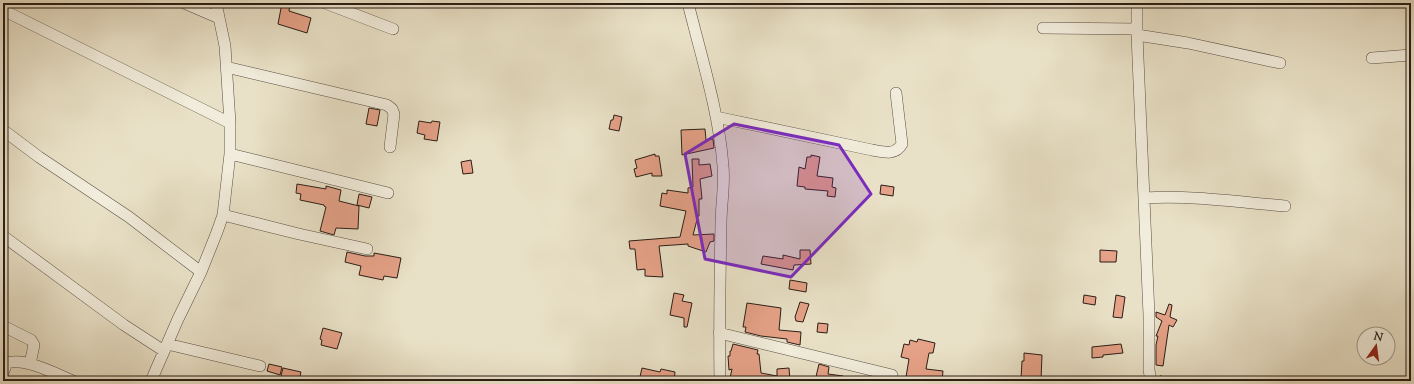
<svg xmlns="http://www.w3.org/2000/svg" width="1414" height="384" viewBox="0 0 1414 384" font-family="'Sorts Mill Goudy',serif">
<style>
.building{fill:#e6a288;stroke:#2a1d16}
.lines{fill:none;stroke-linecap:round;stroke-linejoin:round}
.minor-casing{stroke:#5a4e42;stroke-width:12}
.path{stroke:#2a1d16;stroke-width:2;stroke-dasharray:3 2;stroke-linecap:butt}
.minor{stroke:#f1ecdb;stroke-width:11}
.marked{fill:#7b2cbf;fill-opacity:0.2;stroke:#7b2cbf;stroke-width:3;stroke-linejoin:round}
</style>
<rect width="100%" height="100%" fill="#e9e1c7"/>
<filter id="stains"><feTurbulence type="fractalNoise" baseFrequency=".005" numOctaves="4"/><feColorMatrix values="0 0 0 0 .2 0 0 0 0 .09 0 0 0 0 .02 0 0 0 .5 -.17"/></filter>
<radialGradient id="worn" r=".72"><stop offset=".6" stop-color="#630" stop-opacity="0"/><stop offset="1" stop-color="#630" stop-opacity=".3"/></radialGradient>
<path class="building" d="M282,3h8l-1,8 22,7 -4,15 -29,-9z
M369,108l11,2 -3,16 -11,-2z
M614,115l8,2 -3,14 -10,-2 2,-9h2z
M419,121l12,2 1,-2 8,1 -3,19 -13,-2 1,-4 -8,-2z
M705,129l1,11 7,-1 1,9 -32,7 -1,-25z
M655,154v2h4l3,20h-10v-3l-16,4 -2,-8 3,-1 -2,-8z
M811,155l9,2 -3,19 16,2 -1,9 4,1 -1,9 -8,-1 1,-5 -23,-2v-2l-8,-1 2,-19 6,2 2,-12h4z
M692,159h7v6l11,-1 2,12 -12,3 2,20h-3v17h-1l-5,19 21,-1v7l-4,1 -4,10 -18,-6v-2l-29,2 4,31 -18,-1v-7l-8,1 -2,-21h-5l-1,-8 51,-4 6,-26 -26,-5 2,-13 5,1v-4l21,3v-5l5,-1z
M471,160l2,13 -10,1 -2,-12z
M297,184l29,5v-3l15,4 -2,11 20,5 -1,23 -22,-1 -2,7 -14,-4 6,-24 -2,-1v-1l-24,-5 1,-6 -5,-1z
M881,185l13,2 -1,9 -13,-2z
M359,194l13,3 -3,11 -12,-3z
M800,250h10l1,14 -17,1 -1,5 -32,-6 2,-8 20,3v-4l17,4z
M1100,250l17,1 -1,11h-16z
M347,252l18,4h9v-3l27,5 -4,20 -13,-2 -1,4 -24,-5 2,-9 -16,-4z
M790,280l17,3 -1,9 -17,-3z
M674,293l10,2 -2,6 10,2 -5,24h-3v-9l-14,-3z
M1084,295l12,2 -1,8 -12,-2z
M1116,295l9,2 -3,21 -9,-1z
M800,302l9,2 -6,18 -7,-1 -1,-4z
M747,303l34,5 -2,22 22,2 -1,13 -13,-3v-3l-26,-3 -16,-4 1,-5h-3z
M1169,304l3,1 -2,12 7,3 -4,7 -4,-2 -6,41 -7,-1v-20l2,-9h-2l6,-15 -6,-4v-5l9,3z
M818,323l10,1 -1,9 -10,-1z
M323,328l19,5 -5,16 -16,-4 1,-5 -2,-1z
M918,339l17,4 -2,10h-4l-3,16 17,2 -1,10h-11l-25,-4 3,-18 -8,-2 3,-13 5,1 1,-5 7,2z
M733,344l25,6 -1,4h2l2,19 16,3v-7l12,-1 1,13h-42l-18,-3 2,-9 -3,1 -1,-14h2v-5h1z
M1121,344l2,9 -20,2v2l-11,1v-11z
M1024,353l18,2 -1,25 -20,-1 1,-18h2z
M269,364l13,3 -2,8 -13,-4z
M819,364l10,3 -1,7 15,2v5h-28z
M283,368l18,4 -2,9 -19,-1z
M642,368l18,4 1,-3 14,3 -1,9h-35z"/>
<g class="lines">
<g class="minor-casing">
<path id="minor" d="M184,3l35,15
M325,3l68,26
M688,3c13,53 31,109 35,163 2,19 -2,39 -2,57 -1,53 -2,105 -1,158
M1137,3v32l12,280v55l2,11
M3,10l227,113
M1043,28l94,1
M1137,35l51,8 92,20
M1372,58l39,-3
M226,67l161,38 5,4 2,5 -4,33
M716,117l156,33c11,2 23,6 30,-6l-6,-51
M3,130l36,27 90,60 72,55
M230,154l158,39
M1144,198c47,-3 94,4 141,8
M223,215l76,19 68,15
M3,236l121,89 40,26
M3,326l28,14 3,5 -4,19
M719,333l173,42
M167,344l93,22
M3,373l4,-10c18,-6 49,11 66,18
M151,381l27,-62 23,-47 16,-40 6,-17 7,-61v-31l-5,-77 -9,-43"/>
</g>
<path class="path" d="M1160,376l9,5"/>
<use href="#minor" class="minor"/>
</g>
<path class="marked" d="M734,124l105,21 32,49 -80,83 -86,-18 -20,-105z"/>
<rect width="1414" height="384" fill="none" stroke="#e9e1c7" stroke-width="16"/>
<rect x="4" y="4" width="1406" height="376" fill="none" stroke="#2a1d16" stroke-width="2"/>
<rect x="8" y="8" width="1398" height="368" fill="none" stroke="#2a1d16"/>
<g transform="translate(1376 346) rotate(14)"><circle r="19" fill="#f1ecdb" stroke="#a1998c"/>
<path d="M0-3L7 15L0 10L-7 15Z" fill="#8f2418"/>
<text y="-6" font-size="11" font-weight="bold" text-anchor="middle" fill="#2a1d16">N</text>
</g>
<rect width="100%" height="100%" filter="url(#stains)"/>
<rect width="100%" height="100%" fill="url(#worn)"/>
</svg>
